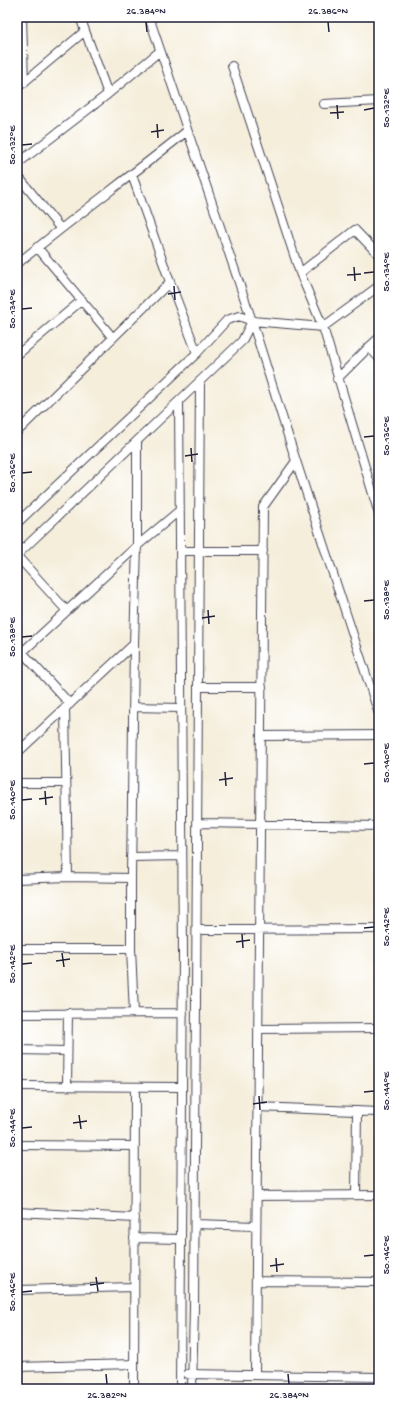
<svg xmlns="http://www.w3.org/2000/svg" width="396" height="1406" viewBox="0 0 396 1406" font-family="'Gochi Hand',sans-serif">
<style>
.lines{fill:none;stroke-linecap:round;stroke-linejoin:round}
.minor-casing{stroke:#424153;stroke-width:10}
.minor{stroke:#fff;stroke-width:8}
.ticks{fill:none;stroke:#22223b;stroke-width:1.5}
.neatline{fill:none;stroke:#22223b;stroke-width:1.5}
.ticks-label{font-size:10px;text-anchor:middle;fill:#22223b}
</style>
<rect width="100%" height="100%" fill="#fff"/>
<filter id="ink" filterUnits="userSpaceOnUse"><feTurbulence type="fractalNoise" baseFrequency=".025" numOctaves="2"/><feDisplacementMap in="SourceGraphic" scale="8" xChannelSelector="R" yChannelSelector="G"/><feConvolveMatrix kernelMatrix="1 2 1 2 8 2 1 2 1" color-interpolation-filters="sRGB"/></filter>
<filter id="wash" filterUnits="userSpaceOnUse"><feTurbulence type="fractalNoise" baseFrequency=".012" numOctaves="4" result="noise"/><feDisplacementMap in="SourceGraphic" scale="16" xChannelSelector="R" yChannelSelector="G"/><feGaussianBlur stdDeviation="0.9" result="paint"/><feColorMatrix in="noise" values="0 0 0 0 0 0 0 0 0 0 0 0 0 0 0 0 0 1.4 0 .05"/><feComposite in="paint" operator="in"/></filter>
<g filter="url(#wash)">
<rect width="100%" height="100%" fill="#f5eedb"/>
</g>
<g filter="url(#ink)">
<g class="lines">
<g class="minor-casing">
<path id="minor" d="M22,17l2,66
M80,17l28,77
M149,17l103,304 44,140 83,253
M232,66l68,207 23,54 56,187
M17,88l68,-57
M324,104l55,-3
M17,164l91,-70 52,-43
M17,175l43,53
M132,175l38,107 27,71
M37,247l76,91
M17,264c56,-46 114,-88 170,-133
M300,273l55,-43 24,25
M369,347l10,-9
M17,355l65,-55
M337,379l32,-32 10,11
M179,401l4,553 -3,435
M17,432l153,-150
M17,523l180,-170 30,-33 12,-4 13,5 71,6 56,-41
M180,551h83
M17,555l225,-214 10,-20
M17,556l50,55
M22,652l48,52
M17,657l120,-111 43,-36
M198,687h64
M133,707l48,1
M65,708l3,169
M261,736l118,-1
M17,753l117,-109
M17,783h49
M198,823l181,3
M131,857l51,-1
M17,879l51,-2 63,1
M197,930l182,-1
M17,949h114
M134,1013l-3,-64v-71l3,-234 3,-98v-105
M17,1014l166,-1
M258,1029l121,-1
M17,1050l50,1
M17,1086l165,1
M67,1086l1,-73
M258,1107l121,5
M17,1145l118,1
M356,1195l1,-84
M257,1196l122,-1
M17,1212l118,6
M195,1224l61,2
M134,1238l47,1
M256,1281l123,1
M17,1290l117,-3
M17,1367l117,-3
M188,1374l191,3
M255,1375l8,-868 33,-46
M134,1389l1,-302
M192,1389l2,-81 6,-927"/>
</g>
<use href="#minor" class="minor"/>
</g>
</g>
<path class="ticks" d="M146,22l1,10M328,22l1,10M337,105l1,14M364,110l10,-2M330,113l14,-1M157,124l1,14M151,132l13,-2M22,145l10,-1M354,267l1,14M364,273l10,-1M347,275l14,-1M174,286l1,14M168,294l13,-2M22,309l10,-1M364,437l10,-1M191,448l1,14M185,456l13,-2M22,473l10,-1M364,601l10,-1M208,610l1,14M202,618l13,-2M22,637l10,-1M364,764l10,-1M225,772l1,14M219,780l14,-2M45,791l1,14M39,799l14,-2M22,800l10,-1M364,928l10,-1M242,934l1,14M236,942l14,-2M62,953l2,14M56,961l14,-2M22,964l10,-1M364,1092l10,-1M259,1096l1,14M253,1104l14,-2M79,1115l2,14M73,1123l14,-2M22,1128l10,-1M364,1256l10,-1M276,1258l1,14M270,1266l14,-2M96,1277l2,14M90,1285l14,-2M22,1292l10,-1M106,1374l1,10M288,1374l1,10"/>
<rect width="396" height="1406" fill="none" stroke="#fff" stroke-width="44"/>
<rect x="22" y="22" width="352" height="1362" class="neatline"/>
<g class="ticks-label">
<text x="146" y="14">26.384°N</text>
<text x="328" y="14">26.386°N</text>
<text transform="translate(385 108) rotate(-90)" y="4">50.132°E</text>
<text transform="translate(11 145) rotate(-90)" y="4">50.132°E</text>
<text transform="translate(385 272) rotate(-90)" y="4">50.134°E</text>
<text transform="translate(11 309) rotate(-90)" y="4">50.134°E</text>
<text transform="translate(385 436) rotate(-90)" y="4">50.136°E</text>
<text transform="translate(11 473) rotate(-90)" y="4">50.136°E</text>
<text transform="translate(385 600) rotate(-90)" y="4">50.138°E</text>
<text transform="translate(11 637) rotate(-90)" y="4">50.138°E</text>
<text transform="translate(385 763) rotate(-90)" y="4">50.140°E</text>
<text transform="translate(11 800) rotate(-90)" y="4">50.140°E</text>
<text transform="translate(385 927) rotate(-90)" y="4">50.142°E</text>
<text transform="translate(11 964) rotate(-90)" y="4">50.142°E</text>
<text transform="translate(385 1091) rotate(-90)" y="4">50.144°E</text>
<text transform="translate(11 1128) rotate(-90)" y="4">50.144°E</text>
<text transform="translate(385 1255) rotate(-90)" y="4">50.146°E</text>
<text transform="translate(11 1292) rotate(-90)" y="4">50.146°E</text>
<text x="107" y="1398">26.382°N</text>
<text x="289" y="1398">26.384°N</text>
</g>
</svg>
